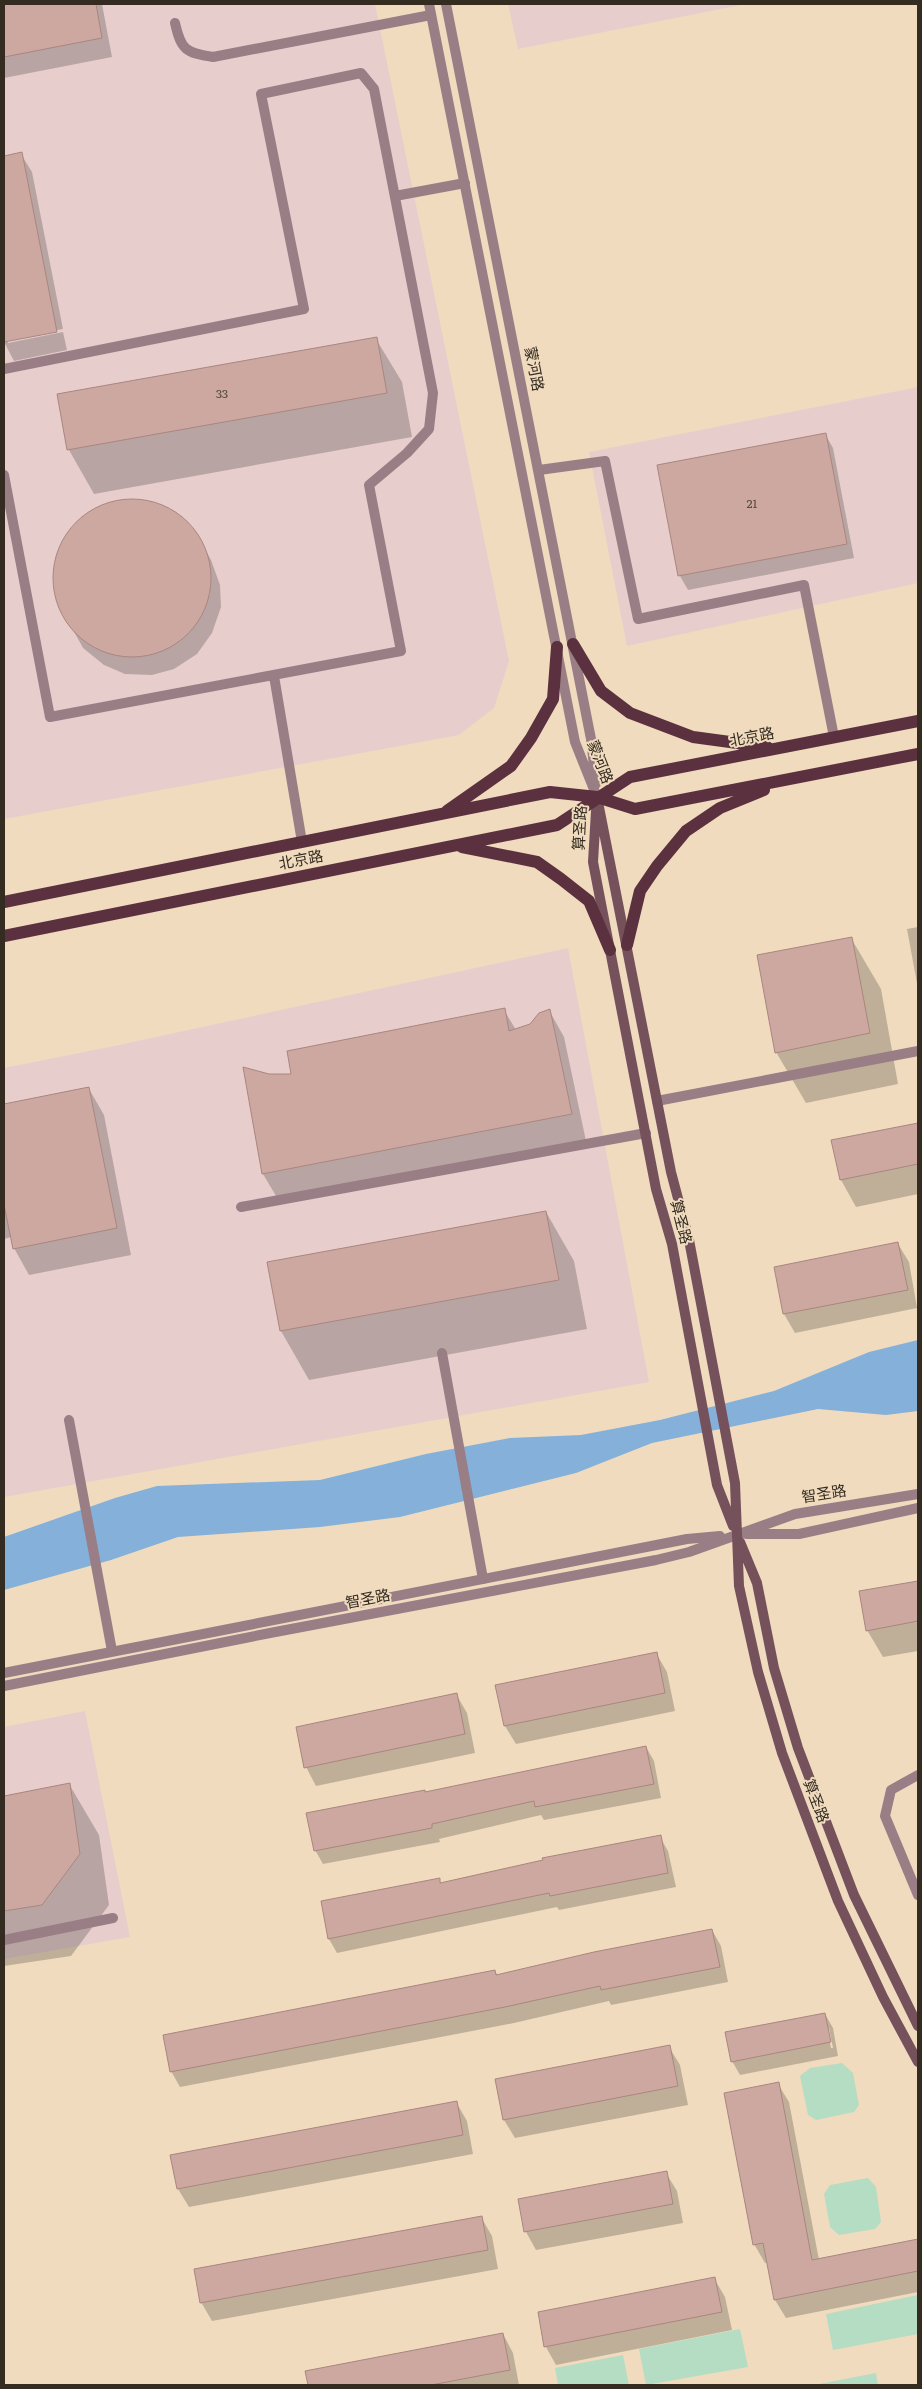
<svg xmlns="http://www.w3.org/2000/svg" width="922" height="2389" viewBox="0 0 922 2389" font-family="Literata,'Noto Sans SC',serif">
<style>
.commercial{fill:#e8cdcd}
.green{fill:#b4ddc4}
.water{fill:#84b0d9}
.shadow{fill:#0003;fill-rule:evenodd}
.building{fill:#cca8a0;stroke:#a9867f}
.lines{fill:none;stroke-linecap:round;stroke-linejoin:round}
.service{stroke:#997e85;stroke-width:10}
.minor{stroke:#997e85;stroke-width:10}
.tertiary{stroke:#997e85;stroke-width:10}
.secondary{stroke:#75515c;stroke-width:10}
.primary{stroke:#5b313f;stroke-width:12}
.labels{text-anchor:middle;stroke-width:4;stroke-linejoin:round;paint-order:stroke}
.number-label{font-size:12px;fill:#5a4b41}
.street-label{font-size:15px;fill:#342c21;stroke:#f0dbbe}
</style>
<rect width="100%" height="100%" fill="#f0dbbe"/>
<path class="commercial" d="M4,4h371l134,657 -15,47 -35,27 -455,84z
M508,4h238l-228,45z
M918,387v196l-291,63 -38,-194z
M568,948l81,434 -645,115v-429l115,-23z
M85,1711l45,226 -126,22v-232z"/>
<path class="green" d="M842,2063l11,10 6,32 -5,7 -38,8 -8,-5 -8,-39 10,-8z
M868,2178l8,9 5,35 -6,7 -36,6 -9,-8 -6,-33 6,-9z
M918,2295v39l-85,16 -7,-36z
M740,2329l8,38 -102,18 -7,-36z
M623,2355l6,30h-71l-3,-17z
M876,2373l2,12h-64z"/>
<path class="water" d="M918,1340v71l-32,4 -68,-6 -166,34 -76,30 -176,44 -80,10 -142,10 -67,23 -107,30v-53l111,-39 42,-12 163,-6 106,-26 84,-16 71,-3 79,-15 114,-29 95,-39z"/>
<path class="shadow" d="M4,4h98l10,53 -108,21z
M21,154l11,18 31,157 -55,11v3l55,-11 4,18 -53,11 -10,-19v-185z
M376,339l26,43 10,55 -318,57 -25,-44 -10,-55z
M825,434l8,14 21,110 -166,32 -8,-14z
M145,501l26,10 12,8 17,21 11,20 9,25 1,22 -9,26 -15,21 -23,15 -22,6 -27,-1 -21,-9 -21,-17 -27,-49 -2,-27 4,-20 14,-23 19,-17 26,-10z
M918,927v62l-11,-60z
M851,938l30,51 17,95 -92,19 -30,-51z
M504,1010l12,20 15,-5 18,-15 15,27 22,104 -307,60 -16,-27 -19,-105 25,7 24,-1z
M89,1089l15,26 27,140 -102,20 -15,-27 -3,-11 -7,2v-134z
M918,1124v70l-62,13 -15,-27 -9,-39z
M546,1212l28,49 13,68 -278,51 -28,-49 -13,-68z
M898,1244l11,18 8,46 -122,25 -11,-19 -9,-46z
M918,1582v69l-35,6 -16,-27 -6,-38z
M656,1653l11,19 8,39 -159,33 -11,-18z
M456,1694l11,19 8,40 -159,33 -10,-19z
M646,1747l8,14 7,37 -117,22 -3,-5 -102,24 1,3 -117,22 -8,-14 110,-57z
M69,1784l30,51 10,70 -38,51 -67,10v-169z
M660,1837l8,14 8,36 -117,23 -2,-3 -220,46 -8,-14 110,-59 3,4z
M712,1930l9,16 7,36 -117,23 -2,-4 -95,22 -334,64 -9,-16 324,-100 3,5z
M825,2014l8,14 5,28 -98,19 -8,-14zM827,2028h2l4,20h-2z
M669,2047l11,18 8,40 -173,33 -11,-18 -8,-40z
M778,2084l11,18 30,158 99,-20v52l-132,26 -11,-18 -7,-38 -3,1 -11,-19z
M456,2102l11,19 6,33 -284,53 -11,-18z
M666,2173l11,18 6,32 -147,27 -10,-18z
M481,2217l11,19 6,33 -286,52 -11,-19z
M714,2278l11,19 7,33 -176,35 -10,-18z
M503,2334l10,19 6,32h-210l-3,-13z"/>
<path class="building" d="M4,4h92l6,34 -98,19z
M22,152l35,180 -53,10v-186z
M377,337l10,56 -320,57 -10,-56z
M826,433l21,111 -169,32 -21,-111z
M53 578a79 79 0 1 1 158 0a79 79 0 1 1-158 0Z
M852,937l18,96 -95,20 -18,-98z
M505,1008l4,23 21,-7 9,-11 11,-4 22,105 -310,60 -19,-107 26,7h22l-4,-23z
M89,1087l28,141 -104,21 -9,-44v-101z
M918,1123v41l-78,16 -9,-40z
M546,1211l13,69 -279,51 -13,-69z
M898,1242l10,48 -125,24 -9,-47z
M918,1581v40l-52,10 -7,-40z
M657,1652l8,41 -161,33 -9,-41z
M457,1693l8,41 -161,34 -8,-41z
M646,1746l8,38 -119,23 -1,-6 -102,23v4l-118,23 -8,-38 119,-23v2z
M70,1783l10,71 -38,51 -38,6v-115z
M661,1835l7,38 -118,23 -1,-3 -221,46 -7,-38 119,-23v5l103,-23 -1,-2z
M712,1929l8,38 -119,23 -1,-4 -95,21 -335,65 -7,-37 332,-65 1,5 98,-23z
M825,2013l6,29 -100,20 -6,-30z
M670,2045l8,41 -175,34 -8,-41z
M779,2082l33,178 106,-21v32l-144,29 -11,-57 -10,2 -29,-152z
M457,2101l6,34 -286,54 -7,-34z
M667,2171l6,33 -149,28 -6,-33z
M482,2216l6,34 -288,53 -6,-34z
M715,2277l7,35 -178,35 -6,-35z
M503,2333l7,37 -79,15h-123l-3,-14z"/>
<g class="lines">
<path class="service" d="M175,23c6,27 11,30 38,34l218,-42
M395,196l70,-13
M4,369l300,-60 -43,-215 100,-21 13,16 59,304 -4,36 -22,24 -38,32 32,166 -351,66 -46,-242
M539,470l66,-9 33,158 166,-34 30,152
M274,676l28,166
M657,1101l261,-50
M241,1207l405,-74
M442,1353l41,226
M69,1420l43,231
M4,1940l109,-22"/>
<path class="minor" d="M918,1775l-27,15 -6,26 33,79"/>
<path class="tertiary" d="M429,4l146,738 22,55
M446,4l145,735 5,45
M746,1534h53l119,-26
M4,1673l683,-134 33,-3
M4,1686l266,-53 386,-73 33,-8 106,-38 123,-20"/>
<path class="secondary" d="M597,797l74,375 18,68 46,243 4,103 19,86 24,81 56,148 45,96 35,65
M596,811l-3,51 63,327 16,55 45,241 16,41
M740,1542l17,41 17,85 24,80 56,147 64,131"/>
<path class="primary" d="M573,644l28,47 29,22 63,24 74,10
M447,811l64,-45 20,-28 22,-39 4,-52
M462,847l75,15 24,17 28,22 21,49
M4,902l546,-110 47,5 38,12 283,-55
M4,936l553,-111 73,-48 288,-56
M627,945l13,-54 17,-25 29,-35 34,-23 44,-18"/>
</g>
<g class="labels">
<g class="number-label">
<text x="222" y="398">33</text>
<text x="752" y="508">21</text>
</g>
<g class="street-label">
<text transform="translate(534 369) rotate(79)" y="5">蒙河路</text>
<text transform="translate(752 737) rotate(-11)" y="5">北京路</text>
<text transform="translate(600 762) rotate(69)" y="5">蒙河路</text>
<text transform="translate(580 828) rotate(-87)" y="5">算圣路</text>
<text transform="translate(301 860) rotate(-11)" y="5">北京路</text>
<text transform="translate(681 1222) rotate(76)" y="5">算圣路</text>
<text transform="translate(824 1494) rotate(-9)" y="5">智圣路</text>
<text transform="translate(368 1599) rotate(-11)" y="5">智圣路</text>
<text transform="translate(816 1801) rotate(69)" y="5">算圣路</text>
</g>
</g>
<rect width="922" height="2389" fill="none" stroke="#342c21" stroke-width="10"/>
</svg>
